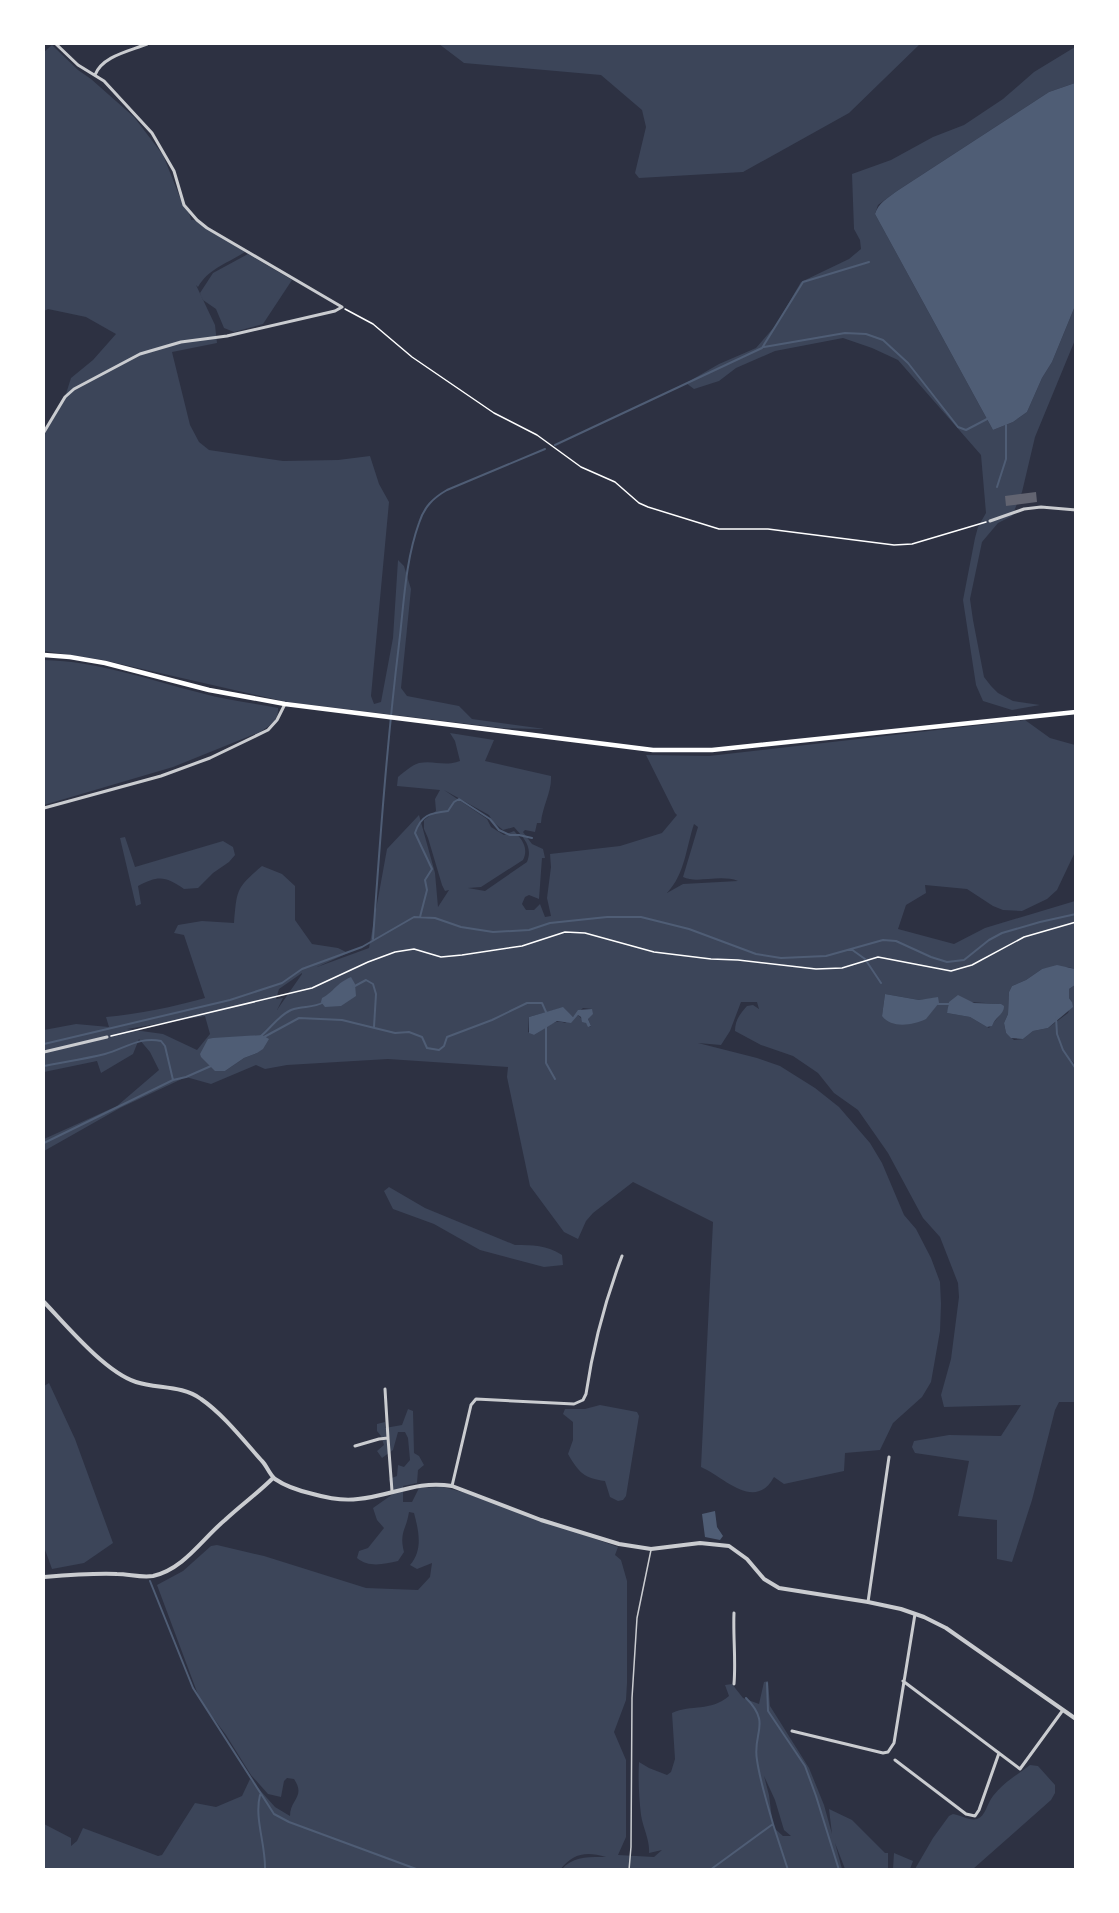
<svg xmlns="http://www.w3.org/2000/svg" width="1119" height="1913" viewBox="0 0 1119 1913" font-family="Signika,sans-serif">
<style>
.green{fill:#3c4559;fill-rule:evenodd}
.water{fill:#4f5d75}
.lines{fill:none;stroke-linecap:round;stroke-linejoin:round}
.stream{stroke:#4f5d75;stroke-width:2}
.building{fill:#626471}
.path{stroke:#fff;stroke-width:1.5}
.service{stroke:#caccd0;stroke-width:1.5}
.minor{stroke:#caccd0;stroke-width:3}
.tertiary{stroke:#caccd0;stroke-width:4}
.primary{stroke:#fff;stroke-width:4.5}
</style>
<rect width="100%" height="100%" fill="#2d3142"/>
<path class="green" d="M439,44h481l-71,69 -106,59 -104,6 -4,-5 11,-46 -4,-17 -41,-35 -137,-12z
M52,45l26,25 13,9 43,38 29,38 18,45 8,12 2,8h3l51,32c-17,11 -37,17 -47,35l-2,-2 19,40 2,18 -45,9 18,73 9,17 10,8 74,11 55,-1 32,-4 9,28 10,18 -18,194 3,8 7,-2 12,-64 5,-78 6,6 7,23 -10,99 6,8 52,10 13,13 73,10 -43,-1 -215,-26 -184,-42 -59,-9v-218l21,-36 6,-19 22,-18 23,-26 -30,-17 -38,-8 -4,2v-259z
M1075,47v36l-26,9 -152,99 -19,14 -3,9 118,216 20,-8 14,-10 15,-34 10,-16 23,-56v34l-40,97 -13,55 -10,24 -14,7 -16,19 -12,57 3,21 11,57 7,9 7,7 15,8 27,4 -28,5 -29,-9 -7,-16 -13,-85 12,-62 3,-11 8,-14 -5,-58 -83,-95 -26,-12 -29,-10 -68,13 -39,17 -17,13 -25,8 -8,-6 33,-19 37,-16 20,-23 25,-43 48,-23 12,-10 -1,-9 -6,-11 -2,-55 39,-14 42,-23 31,-12 39,-26 31,-27z
M248,254l44,26 -29,44 -29,8 -10,-4 -8,-19 -13,-9 -3,-7 13,-20z
M44,660c53,1 105,20 157,33 25,7 51,10 77,15 1,12 -8,18 -18,24l-87,35 -129,38z
M1025,720l25,18 25,7v107l-18,38 -10,9 -25,12 -19,-1 -10,-4 -26,-17 -42,-4 1,8 -20,12 -8,24 56,15 31,-16 90,-27v68l-7,-2 -26,2 -16,11 -14,6 -3,6 -1,22 -4,9 2,10 8,7 9,-1 10,-8 15,-3 20,-15 4,-11 -3,-4v-9l6,-4v79l-5,-5 6,9 -1,334h-16l-4,8 -23,90 -20,62 -15,-3v-39l-39,-4 11,-55 -54,-8 -3,-6 2,-6 35,-6 52,1 20,-31 -77,2 -3,-12 10,-36 8,-62 -1,-14 -18,-46 -17,-19 -35,-65 -30,-43 -24,-17 -16,-20 -25,-17 -32,-11 -26,-14c0,-11 5,-17 12,-25l6,-1 6,4 -2,-7h-16l-11,29 -9,14 -23,-2 59,15 23,8 35,22 24,19 31,36 12,20 22,52 12,14 15,29 9,24 1,22 -1,27 -9,51 -9,15 -29,26 -13,27 -35,3 -1,18 -60,13 -10,-7c-19,35 -50,0 -73,-10l12,-245 -80,-40 -40,31 -7,8 -8,18 -14,-7 -34,-46 -23,-109 1,-10 -120,-8 -101,6 -22,4 -9,-4 -45,19 -25,-7 -66,31 -76,43v-12l73,-33 42,-36 -9,-18 -11,-13 -6,15 -32,19 -4,-12 -53,11v-42l32,-6 33,3 -3,-10c33,-3 67,-10 99,-19l-21,-63 -10,-2 4,-8 24,-4 32,2c3,-34 2,-35 28,-57l20,8 13,12v34l17,24 26,4 10,5 -31,14 52,-19 18,-99 32,-34 16,58 3,34 11,-17 -4,1 -3,-6 -14,-47 -4,-9v-9l12,-9 -1,-12 5,-9 -43,-4 1,-9c6,-5 14,-12 21,-14 16,-3 24,4 41,-2l-5,-20 -5,-8 44,7 -9,21 66,15c1,16 -9,31 -10,47h-4l-2,9 -10,-2 -2,2 9,12 11,5 2,9h-3l-3,41 -10,-4 -4,2 -3,7 4,6h8l6,-6 5,13 6,-1 -4,-18 4,-31 -1,-13 70,-8 42,-13 15,-18 -2,-2 -29,-58 63,1zM444,790l45,25 4,7 10,8 11,-3c10,11 19,20 13,35l-42,29 -17,-3 13,-1 42,-27c6,-12 -1,-21 -9,-29l-10,4 -13,-8 -4,-8zM694,824l4,3 -15,50c14,7 37,-3 55,4l-55,3 -16,9c18,-19 19,-45 27,-69zM302,973v1l-25,36 6,-12 -7,1 3,-10zM885,994l34,6 19,-2 -1,7 -12,14 -43,-3zM971,1002l28,2 1,11 -11,13 -19,-11 -23,-4 2,-5 -1,-4zM561,1008l12,9 10,-9 9,1 -4,10 3,7 -1,1 -12,-12 -13,8c-11,-5 -21,6 -31,12l-6,-3 1,-15zM205,1016l5,18 -13,16 -34,-16 -36,-5zM262,1035l-5,18 -13,5 -19,13 -17,-31z
M125,837l10,30 88,-26 10,6 2,8 -6,7 -16,11 -15,15 -14,1c-18,-13 -26,-14 -46,-3l3,18 -5,2 -16,-68z
M389,1187l36,21 90,37c17,0 32,0 47,10l1,10 -19,2 -64,-17 -46,-26 -41,-15 -9,-18z
M49,1383l26,56 38,104 -29,20 -32,6 -8,-22v-161z
M600,1405l37,7 2,4 -13,80 -3,4 -5,1 -8,-4 -5,-16c-21,-3 -26,-8 -37,-27l5,-14v-18l-10,-8 2,-5h20z
M408,1409l5,2 1,42 5,3 5,9 -6,5 -1,13 -14,3v16h9l7,-14 24,-1 23,6 152,54 -3,8 6,5 6,21v102l-1,17 -12,32 12,28v77l-8,18 36,2 8,-7 -13,3c1,-13 -6,-25 -8,-38 -2,-18 -3,-35 -2,-53l10,6 18,7 4,-3 4,-13 -3,-46c20,-9 38,-1 57,-17l-4,-11 7,-1 11,14 16,6 5,-22 4,-1 2,25 39,62 15,37 8,29 -3,-25 23,11 33,33h3v17l-43,-1 -10,-26 7,26h-280c11,-13 28,-12 44,-12 -20,-6 -33,-4 -46,13h-516v-46l27,14v8l6,-5 6,-13 75,28 4,-1 33,-52 21,4 26,-11 8,-17 25,28 15,9c0,-17 16,-19 4,-37l-7,-1 -3,3 -3,16 -13,-3 -17,-19 -25,-40 -26,-35 -43,-115 26,-14 28,-25 6,-1 47,11 102,32 52,2 12,-13 2,-14 -15,6 -7,-4c13,-15 9,-33 4,-52l-5,-1c-3,19 -10,20 -5,40l-6,9c-14,3 -29,7 -41,-3l2,-7 9,-3 16,-20 -7,-8 -4,-12 20,-14 -4,-15 8,-3 1,-11 6,2 6,-7 -2,-22 -3,-6h-7l-5,18 -11,8 -5,-7 7,-6 -3,-9 -4,-5v-7l8,-2v6l17,-3zM764,1776l11,24 9,30 7,6h-8l-10,-9 -4,-32z
M1030,1765l8,1 17,19v8l-4,7 -78,69h-58l18,-31 16,-22 4,-2c7,1 17,7 24,5 9,-3 10,-16 16,-23 11,-14 24,-21 37,-31z
M894,1853l19,8 -3,8h-17z"/>
<path class="water" d="M1075,83v223l-23,56 -10,16 -15,34 -14,10 -20,8 -118,-216c3,-11 13,-16 22,-23l152,-99z
M1057,965l18,4v16l-6,4v9l3,4 1,5 -25,21 -15,3 -10,8 -12,-1 -5,-5 -2,-10 4,-9 1,-22 3,-6 14,-6 16,-11z
M351,977l4,7 1,12 -15,10 -16,1 -4,-5 1,-4c13,-7 13,-14 29,-21z
M885,994l34,6 19,-3 1,6 -13,16c-13,6 -34,10 -44,-3z
M958,995l16,8 27,1 3,2c0,9 -9,11 -12,20l-5,1 -17,-10 -23,-4 2,-11z
M563,1007l10,10 5,-7 14,-1 1,5 -5,5 3,7 -3,1 -2,-4 -4,-1 -1,-5 -3,-2 -7,8 -14,-2 -23,14 -5,-2v-16z
M262,1035l7,4 -6,10 -6,4 -13,5 -19,13h-10l-14,-14 -1,-3 8,-15 5,-1z
M715,1511l2,16 6,9 -3,4 -15,-3 -3,-23z"/>
<g class="lines">
<path class="stream" d="M764,347l81,-14 21,1 17,6 25,23 50,64 8,3 23,-12
M555,445l207,-97 41,-66 66,-20
M997,487l9,-28v-34
M420,917l7,-27 -2,-10 7,-11 -17,-36c6,-18 15,-20 33,-22l6,-9 5,-3 31,20 9,11 11,5h9l13,3
M373,939c7,-99 14,-197 26,-295 5,-40 6,-82 20,-121 5,-16 14,-25 28,-33l98,-41
M851,949l14,10
M867,962l14,21
M353,987l13,-7 7,4 3,10 -2,33
M938,1004h12
M1056,1017l1,17 6,16 13,19
M546,1027v36l9,16
M261,1036c10,-8 17,-20 30,-26 12,-5 21,-1 33,-8
M264,1037l35,-19 43,2 53,13 14,-1 13,5 5,11 12,2 5,-4 3,-9 45,-17 35,-17h15l4,9
M44,1044l186,-44 52,-17 20,-14 60,-22 52,-30 21,1 26,9 32,5 36,-2 21,-7 57,-6h34l48,12 67,25 25,4 45,-2 57,-16 13,1 35,16 16,5 17,-2 25,-20 13,-7 38,-11 36,-8
M44,1066c20,-4 41,-7 61,-12 19,-5 35,-18 56,-13l4,5 8,34 13,-3 25,-11
M44,1143l129,-63
M150,1581l43,107 81,126 15,8 130,48
M767,1683l1,28 37,55 11,30 23,74
M260,1795c-6,24 6,50 5,75
M773,1824l15,46
M710,1870l63,-46c-6,-21 -13,-43 -16,-64 -5,-27 15,-36 -11,-62"/>
</g>
<path class="building" d="M1036,492l1,10 -31,4 -1,-10z"/>
<g class="lines">
<path class="path" d="M345,309l28,15 39,33 82,56 43,22 44,32 34,15 24,21 9,4 71,22h49l126,16 18,-1 74,-22
M111,1036l201,-48 56,-26 27,-10 19,-3 27,8 21,-2 60,-9 43,-14 20,1 69,19 57,7 27,1 78,9 26,-1 36,-11 73,14 21,-6 52,-28 52,-15"/>
<path class="service" d="M629,1870l2,-23 1,-149 5,-80 14,-68"/>
<path class="minor" d="M95,75c7,-19 35,-24 52,-31
M44,432l21,-35 9,-8 66,-35 41,-12 46,-6 108,-25 7,-4 -135,-79 -10,-8 -13,-15 -10,-34 -22,-38 -48,-52 -26,-16 -22,-21
M990,521l34,-12 17,-2 35,3
M44,808l117,-32 49,-18 58,-28 9,-10 8,-16
M44,1052l63,-15
M385,1389l3,49
M355,1446l24,-7 9,-1 4,53
M452,1486l19,-81 5,-6 98,5 9,-4 3,-6c7,-48 19,-93 36,-138
M868,1602l21,-145
M734,1613c-1,24 2,47 0,71
M903,1681l117,88 43,-59
M792,1731l91,22 5,-1 6,-9 21,-129
M895,1760l71,54 9,2 4,-6 20,-57"/>
<path class="tertiary" d="M44,1302c22,23 61,70 92,80 21,7 46,3 65,17 22,15 43,42 61,62 5,5 7,13 13,18 10,7 25,12 38,15 14,4 30,7 45,5 34,-3 58,-19 94,-13l89,34 78,24 32,5 49,-6 29,3 18,13 17,20 15,9 89,14 33,7 23,8 22,11 130,91
M44,1577c24,-2 48,-4 73,-3 12,0 24,4 36,2 31,-7 49,-37 72,-56 16,-15 33,-27 48,-42"/>
<path class="primary" d="M44,655l26,2 35,6 104,27 76,14 368,46h59l364,-38"/>
</g>
<rect width="1119" height="1913" fill="none" stroke="#ffffff" stroke-width="90"/>
</svg>
